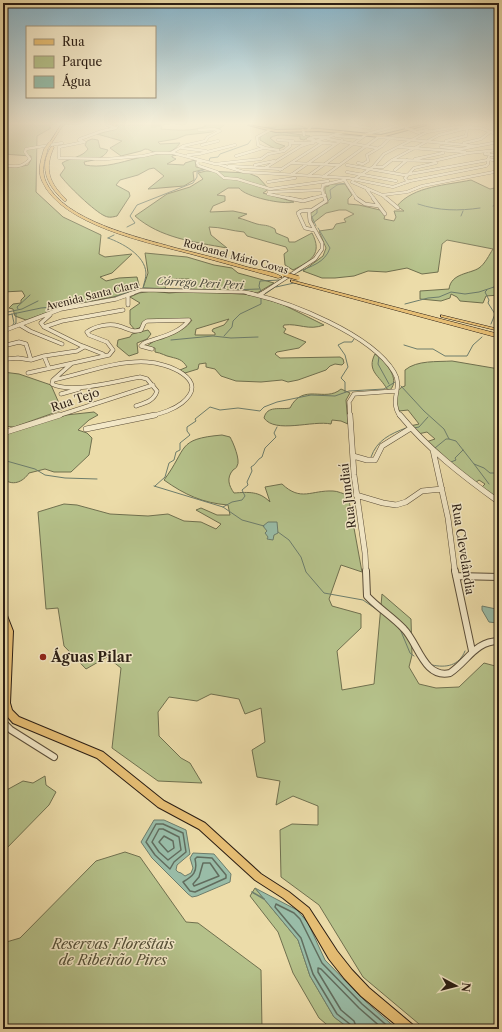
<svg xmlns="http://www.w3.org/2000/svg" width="502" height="1032" viewBox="0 0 502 1032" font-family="'Libre Caslon Text',serif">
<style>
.green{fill:#b5c18a;stroke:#70704f;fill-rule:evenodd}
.water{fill:#99bca7;stroke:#6d7d6c}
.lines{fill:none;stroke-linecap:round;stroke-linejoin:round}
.shore{stroke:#626d5e;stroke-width:1.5}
.stream-far1{stroke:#6d7d6c;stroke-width:1}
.stream{stroke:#6d7d6c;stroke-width:1.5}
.minor-far4-casing{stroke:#5b4e39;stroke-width:3}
.minor-far3-casing{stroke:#5b4e39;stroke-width:4}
.minor-far2-casing{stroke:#5b4e39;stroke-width:4.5}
.minor-far1-casing{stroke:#5b4e39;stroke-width:6}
.minor-casing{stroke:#5b4e39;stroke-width:8}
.major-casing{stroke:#2b1e14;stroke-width:2}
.highway-casing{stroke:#2b1e14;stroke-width:1}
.minor-far4{stroke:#f3e8c7;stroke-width:2.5}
.minor-far3{stroke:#f3e8c7;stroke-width:3}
.minor-far2{stroke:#f3e8c7;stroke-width:3.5}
.minor-far1{stroke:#f3e8c7;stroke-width:5}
.minor{stroke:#f3e8c7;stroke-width:6}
.major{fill:#e6be74;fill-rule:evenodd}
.highway{fill:#e6be74;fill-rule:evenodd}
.highway-bridge-far1-casing{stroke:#2b1e14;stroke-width:3.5;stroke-linecap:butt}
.highway-bridge-casing{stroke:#2b1e14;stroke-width:5;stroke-linecap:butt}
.highway-bridge-far1{stroke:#e6be74;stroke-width:3}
.highway-bridge{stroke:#e6be74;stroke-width:4}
.poi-dot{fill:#8f2418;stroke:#f3e8c7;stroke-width:1.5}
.labels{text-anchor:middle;stroke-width:3;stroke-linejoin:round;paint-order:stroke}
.far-street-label{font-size:10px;fill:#2b1e14;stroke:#f3e8c7}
.far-water-label{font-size:11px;font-style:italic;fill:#4c4d40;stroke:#f3e8c7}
.street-label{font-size:12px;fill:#2b1e14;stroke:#f3e8c7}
.near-poi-label{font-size:14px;font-weight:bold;fill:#2b1e14;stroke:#f3e8c7;text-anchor:start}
.near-park-label{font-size:14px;font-style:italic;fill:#544f37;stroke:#f3e8c7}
</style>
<rect width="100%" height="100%" fill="#ecdca9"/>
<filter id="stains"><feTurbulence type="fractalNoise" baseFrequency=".005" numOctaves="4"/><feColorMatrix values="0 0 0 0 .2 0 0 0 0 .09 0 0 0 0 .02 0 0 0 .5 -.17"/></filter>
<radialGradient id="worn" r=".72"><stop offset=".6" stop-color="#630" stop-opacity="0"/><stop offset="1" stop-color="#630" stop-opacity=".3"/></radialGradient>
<path class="green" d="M3,125h48l-2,2 2,1 -14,8 -1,56 27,25 38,18 -2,19 6,3 27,-3 -20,19 -12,4 6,4 13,-3 18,-1 3,12 -27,8 -48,9 -39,14 -11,-4 -2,-7 -4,-1 4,-4 8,-1v-3l4,-4 -3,-5 -19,1v-126c9,2 16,1 25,-1l3,-5v-4l-28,-2z
M115,125h44l3,2 -1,2c15,1 31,3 45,-3l-2,-1h20l-5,4 -4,-1v2l-3,2 -26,3 -10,4 -18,3 2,2 20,-1c-6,9 -15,12 -26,9 -4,-1 -5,-3 -9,-3l-4,2 -20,5 -11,-8 12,-7 -25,-7 20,-5 2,-3z
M276,125h23l7,3 -3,1 1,1 -22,1 -20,-3c5,-2 9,0 14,-1z
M269,131l12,2 5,-1 2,1 22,3 -6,4 -4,-1v-3c-10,1 -21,-4 -30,2l6,5 9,3 -8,4 -17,-10v-3z
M92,139l6,1 2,8 8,2c-4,9 -15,10 -24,12l1,3c30,6 60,-16 91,-10l-4,1v1l4,2 -9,5 17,1 1,-2 10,-3 1,7 9,2 -12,3 1,8 -10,6 -36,3 16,-13 -10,-8 -5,1 -11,6 -18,5 -4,5 13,7 1,4 -13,20c-4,1 -8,2 -12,0 -10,-4 -39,-32 -45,-41l5,-7 -3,-5c8,-5 21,-6 26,-14l-3,-4 2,-4z
M206,171l42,2 10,4 11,12 -6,4 31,9c-10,3 -49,-5 -55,-14h-11l-11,7 8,1v5l-12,5 -3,6 23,-1 14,3 -9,4c6,1 12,4 19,6 8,2 9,0 18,5l1,4 12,5 1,4h6l17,-9c11,21 -1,28 -19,37l-8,-5 -1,-11 4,-3 -2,-4 -39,-11 -3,-4c-12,-1 -23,-5 -35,-5l2,8 16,13c-33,-6 -67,-10 -92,-32l32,-22 23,-7 13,-8 -5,-6z
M471,180l19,9 9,-2v108l-13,1 -3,7 -23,-2 -3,-4 -6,-3 -1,4 -9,3 -21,-2v-8l29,-2c2,-16 21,-15 30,-21 6,-4 10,-13 14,-19l-46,-9 -5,4 -4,28 -16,2 -15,-6 -21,4 -18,-1 -14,5 -19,2h-13l-19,-7 20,-15 3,-8 -7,-17 14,-2 3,-5 10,-2 -2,-3 10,-5 -8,-4h-7l-13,3 -13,10 -3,-9 11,-9 7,-2c0,-6 -4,-11 -3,-16l4,-1v-2h16l7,11 -4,4v5l11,1 21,5 5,5 -1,4 10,2 2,-4 -2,-6h10l-7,-5c16,-20 51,-21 74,-26z
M145,253l42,4 27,8 18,3 6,5 36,10 -17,10 -69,-4 1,-10h-17l-6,5 -1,5 -22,-1 5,-15z
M152,291l17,2 26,-2 59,4 30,10 40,20c-16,6 -25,-2 -40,0l-1,2 3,2 -2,3v1l22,9 -7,6 -22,4 -2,2 5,4 60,-1 3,2 1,4 -2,2 -7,-1 -5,2 -4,4 -28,10 -10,2 -6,-2 -21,2 -25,-1 -15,-5 -6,-7 -9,-2v-4l-7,1 -1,5 -13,4 -5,-3 7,-3c-5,-8 -9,-8 -16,-10 -6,-1 -9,-4 -16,-5v-4l-9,-1c14,-13 34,-10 46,-27h-45l-8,8 -4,2 -5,-6v-14l10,-7 -10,-6 9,-4zM229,319l-5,6 -11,4 -1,2 3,2v2h-20l1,-6z
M148,330l3,4 -4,5 -10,4 1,10 -9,3 -12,-10 1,-6 12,-3 2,-3z
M375,354c10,7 26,25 15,36l-3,-1c-7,-13 -21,-18 -12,-35z
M452,361l47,8v131l-18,-12 4,-4 -6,-4 -4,3 -49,-41 9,-3 -8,-7 -9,2 -8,-8 9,-2 -11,-14 -9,1c-5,-9 -5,-22 6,-25v-16c12,-10 32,-8 47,-9z
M3,372l16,2 32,11 11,25 -48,17 -11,-1z
M341,389l9,4 -4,7 2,24 -7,-3 -9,-1 -1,4c-18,-4 -56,10 -67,-6 3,-13 16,-8 26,-10 13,-26 35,-5 51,-19z
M94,412l4,3 -9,5 -11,10 9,3 5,5 -3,17 -18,17h-17l-9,-3 -16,4c-6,9 -17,14 -26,5v-43l63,-20z
M222,435l8,2c3,5 11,24 7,29 0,2 -3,3 -4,4 -7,8 -4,16 1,23 15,-1 25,-2 36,9l-5,-15 17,-3c19,18 29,6 51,7 5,0 10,3 15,4l14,77 -21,-7 -12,34 3,7 29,8v14l-24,23 5,39 32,-6 8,-90 29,25 1,36 -3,12 10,17 17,4 23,-1 25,-24 15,4v362h-74l-62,-52 -44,-72 -38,-28 -1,-47 12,-6 26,1v-19l-25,-10 -17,9 4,-24 -23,-4 -5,-27 13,-8 -4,-34 -16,6 -6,-15 -28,-5 -14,7 -28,-4 -11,15 1,24 22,22 9,5 12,20 -44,-2 -46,-33 9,-80 -14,-11 -21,12 -22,-23 -6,-38 -12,1 -8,-97 26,-8 13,1 33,9 38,2 20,-2 16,7 17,1 15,7 5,-5 -25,-14 5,-2 16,7h13l-2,-10c-25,-2 -43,-10 -64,-25 24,-32 12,-41 58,-45z
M45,776l1,9 10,7 -7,13 -46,47v-60l20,-11 10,2z
M125,852l15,5 46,65 12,1 63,47 1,59h-259v-86l17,-5 76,-77z
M255,888l43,52 12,36 24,41 16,12h-18l-13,-11 -26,-45 -15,-41 -28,-36z"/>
<path class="water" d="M268,522h9l1,11 -4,2 -1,5 -6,-1 1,-2 -3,-4 2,-2 -4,-5z
M482,606l14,3 3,12 -2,2 -8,-1 -7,-12z
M154,820h10l22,10 4,24 -13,11 -1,5 2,2 3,1 4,3 6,-3 2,-5 -3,-10 3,-5 21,1 17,20 -1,8 -33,14 -5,1 -4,-3 -36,-36 -11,-16z
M255,888l42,22 11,13 17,37 40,41 32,28h-47l-16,-12 -24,-41 -12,-36z"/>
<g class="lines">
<path class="shore" d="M156,824h7l20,9 3,19 -12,10 -4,7 -15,-14 -9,-13z
M159,829h4l16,8 2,13 -13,10 -9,-8 -7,-10z
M164,836l9,5 1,7 -6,4 -9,-10z
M197,857l15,1 14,17v3l-31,14 -5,-1 -7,-9c10,-6 15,-10 12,-23z
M203,863h7l9,13 -25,10 -1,-2 6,-7z
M352,1029l-1,-4 -14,-11 -24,-40 -12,-36 -26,-31 1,-3 18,9 6,6 22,44 40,41 29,25
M357,1029l-3,-8 -13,-11 -23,-38v-4l3,1 38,39 24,21"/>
<path class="stream-far1" d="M312,128h7
M292,130l15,-2
M209,161l1,-3 8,-1 2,-3 28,-10 3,-4
M328,201l3,-3 -1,-8 7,-5 8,-2
M418,204c21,7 41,7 62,4
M493,206l6,-2
M461,216l2,-5
M316,226l-4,-9 5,-4v-4l5,-4
M127,227l8,-4 -5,-7 7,-11 56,-22 4,-6v-5l10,-3
M108,238c14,5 37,17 38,35 0,5 -2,10 -3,15l77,2
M108,238l6,-3
M3,254l4,2
M298,272c13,-6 27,-9 32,-24l-12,-20
M276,287l18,-4 16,4
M231,290l28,-1
M487,290l-2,2 4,8 -1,3 7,11 -4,10
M261,292l-2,-6 1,-5 20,-1
M265,294l13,-9
M112,298l26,-10
M405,304l23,-6 11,-1 12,-5 14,2 14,-2 15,-5 2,-6h3
M18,309l-1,-2 13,-12
M3,313l19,-4 16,-8
M12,314l2,9 -2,3
M3,316l38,-8 41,-4
M14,325l2,-2v-10
M224,336l8,-9 1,-6 7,-7 21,-10v-6
M171,340l42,-4 18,2 27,-1
M404,345l13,4h16l12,7h22l6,-11 9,-8
M379,357l-1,7 11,20
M401,386l23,25 20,18 5,10 7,2 18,23 10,4 6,5h9
M345,392v-10l-4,-4 7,-11 -3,-12 -7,-10 6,-3h8l2,-3
M414,428l5,-1 9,-10
M435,448l11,-9h3
M371,457c6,-17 19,-23 35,-29
M3,460l32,9 10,6 20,3 32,1
M451,462l5,-2 -1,-2 8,-8
M474,464l15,20
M154,486l69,21 19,13 22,6
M155,486l10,-9 4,-14 5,-3 2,-8 4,-2v-7l10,-8 -3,-4v-4l9,-6 -1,-2 15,-12 10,3 18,-2 22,3 4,-4 13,-5 34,-7 24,1 14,-5 35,-2 11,-7
M223,507l9,-5 10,-2 3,-4 -3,-6 6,-5 -1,-3 5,-11 -1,-4c5,-2 6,-8 11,-10l3,-9 11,-11 -2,-4 3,-6
M278,532l11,8 12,17 5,15 18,21 39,7 13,9
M400,629l10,24 4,3
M432,665c14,3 27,1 33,-14"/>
<path class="stream" d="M252,892l12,7"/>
<g class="minor-far4-casing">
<path id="minor-far4" d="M349,125l21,3
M405,125l1,3 13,5
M270,130l-13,7 1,8 7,3 13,2
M303,130l1,5
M308,130l4,-5
M417,132l10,-2
M427,132l29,-5 24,1 19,7
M336,136l25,2
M379,137l97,9
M80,139l22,-8 14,-3 -9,-3
M328,139l48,9
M79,140l5,2 -25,5v11l47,1 37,-3 13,-3h17l42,11 46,-5 7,-5 16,-3 6,-5v-3h23
M278,140l15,1
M314,140l-6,-1 6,-2h13
M446,141l20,-5 1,-7
M318,142l18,2
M464,143l17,-4 9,-7
M202,145l16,-4
M399,147l66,5
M441,147l19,2
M182,148l24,3
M456,150l42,-8
M171,153l12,-7 22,-5 3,-4 12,-6 -6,-2 -15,1
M485,154l14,2
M188,155l11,-1 36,-9
M236,156l27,-8
M415,159l28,-6
M488,159l11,2
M199,160l-2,3 2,3 18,6 7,6 13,1 33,10 58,-8
M394,160l39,1 35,-8 30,-3
M292,163l46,2
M358,163l5,1 5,-3 -1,-6 15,-9 8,-8
M218,164l26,8 104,6 45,9 17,-6 76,-15 2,-2 1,-11
M3,165c11,2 19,3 27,-6l-5,-7 1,-3 36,-6
M255,165l19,-4
M347,165l57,10 84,-15
M229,166l53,3
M373,167h10l9,-7 47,-25 32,-8
M265,168l36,-22 42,-14
M280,170l42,-27
M395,170l12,-10
M347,172l49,9
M291,175l51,-35
M308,176l59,-42 33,-9
M323,177l57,-41
M344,179l13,20
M353,180l20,-13 11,-13 45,-23
M268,182l27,-4
M352,182l30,13 5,4
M408,182l-3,-4 9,-10 22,-5
M365,187l9,12
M269,192l53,-2
M268,194l25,5
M382,195l25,-3 15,-6 77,-15
M310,199l15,-4
M325,199l-3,-9 1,-5 21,-5"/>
</g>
<g class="minor-far3-casing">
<path id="minor-far3" d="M288,198l15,3 11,-3
M356,198l9,6 14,2
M373,198l12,16
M386,198l12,10
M310,210l-9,1 -3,2 7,15 9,2
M130,294l11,-4 103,2 9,2
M261,294l54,-35 7,-10v-6l-12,-22 -1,-9 17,-11 -1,-3"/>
</g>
<g class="minor-far2-casing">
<path id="minor-far2" d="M248,293c42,9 123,41 146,79 10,16 -6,27 6,44
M128,295v10
M259,295l4,-2
M20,325l10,6 32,13
M44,327l40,20 -7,4 -33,5 5,12
M44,327l18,-6 61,-11
M44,327l-3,-4 9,-8
M3,331l58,-22 55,-10 17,-6
M3,346l16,-4 7,2 5,16 13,-4
M83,346l20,8
M7,359l11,-1 13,2
M28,373l81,-18 4,-5 -6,-8 -18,-7 -2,-3c8,-6 22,-9 32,-6 8,2 13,7 22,4l3,-7 3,-2 42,-1c-10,14 -30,17 -45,23l-3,3 11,3
M53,380c30,-6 63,-20 94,-18 19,1 65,17 35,41 -9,7 -20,10 -31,13
M53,380l-1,4c19,10 66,-3 88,-7l7,2 10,12c-3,10 -12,12 -21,15
M53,380l18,-16
M61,394l18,-5
M57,416l96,-31
M350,416l-1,-14 5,-8 41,-3"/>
</g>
<g class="minor-far1-casing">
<path id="minor-far1" d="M350,415l4,60 11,78 1,19
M400,415c28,34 63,61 99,87
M86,429l69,-14
M3,433l57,-18
M433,450l15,68 7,54
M353,456l14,4h8l7,-14 29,-18
M356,495l27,8 13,2 10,-3 16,-11 20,-2"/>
</g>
<g class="minor-casing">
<path id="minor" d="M366,571l1,25c11,12 26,21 37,33 14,14 20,50 46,44 18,-12 25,-32 49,-32
M455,571l17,80
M456,576l43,1
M3,722l8,8 43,27"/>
</g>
<g class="major-casing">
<path id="major" d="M248,125l28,5 43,-1 62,6 42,-10h3l-41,11v1h-5l-61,-6 -43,1z
M3,610l2,1 1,2 7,18 -3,72 2,7 7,7 84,35 61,49 41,22 56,51 28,18 20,16 28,43 15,19 17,18 44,37 1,4h-13l-40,-33 -17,-18 -15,-19 -26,-45 -20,-16 -28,-18 -56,-51 -41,-22 -61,-49 -84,-35 -7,-8 -3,-9 2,-75 -2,-8z"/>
</g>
<g class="highway-casing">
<path id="highway" d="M61,125h2l-12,19h-2z
M52,146l2,1c-10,22 -5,36 12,52v2h-2c-13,-12 -22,-26 -18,-43 2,-5 3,-9 6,-12z
M46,148l2,1c-4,11 -7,22 -2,33 18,39 92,55 130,66 24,6 48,12 71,19 11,3 26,4 35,10l-4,1c-29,-8 -58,-16 -87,-24 -42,-11 -130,-29 -149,-73 -5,-11 -1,-21 2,-32z
M291,280l208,54v4l-208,-56z
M441,315l58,14v2l-58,-14z"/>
</g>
<use href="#minor-far4" class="minor-far4"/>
<use href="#minor-far3" class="minor-far3"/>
<use href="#minor-far2" class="minor-far2"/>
<use href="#minor-far1" class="minor-far1"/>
<use href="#minor" class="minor"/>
<use href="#major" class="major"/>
<use href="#highway" class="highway"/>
<g class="highway-bridge-far1-casing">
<path id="highway-bridge-far1" d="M46,149l4,-6"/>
</g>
<g class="highway-bridge-casing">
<path id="highway-bridge" d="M284,274l14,4"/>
</g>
<use href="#highway-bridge-far1" class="highway-bridge-far1"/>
<use href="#highway-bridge" class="highway-bridge"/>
</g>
<linearGradient id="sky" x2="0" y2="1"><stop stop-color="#88b7ce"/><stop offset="0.46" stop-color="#f6efd8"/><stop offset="1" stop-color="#f6efd8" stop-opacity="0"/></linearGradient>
<rect width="502" height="269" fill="url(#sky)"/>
<circle class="poi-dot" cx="43" cy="657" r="4"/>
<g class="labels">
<g class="far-street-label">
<text transform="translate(236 256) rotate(15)" y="4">Rodoanel Mário Covas</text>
<text transform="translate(92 295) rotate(-14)" y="4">Avenida Santa Clara</text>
</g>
<g class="far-water-label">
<text transform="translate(200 283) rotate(3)" y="4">Córrego Peri Peri</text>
</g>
<g class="street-label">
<text transform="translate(75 400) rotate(-19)" y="4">Rua Tejo</text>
<text transform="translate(348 496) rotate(-97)" y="4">Rua Jundiaí</text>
<text transform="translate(463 549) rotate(81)" y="4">Rua Clevelândia</text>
</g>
<g class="near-poi-label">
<text x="51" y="662">Águas Pilar</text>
</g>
<g class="near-park-label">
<text x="113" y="949">Reservas Florestais<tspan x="113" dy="16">de Ribeirão Pires</tspan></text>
</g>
</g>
<rect width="502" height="1032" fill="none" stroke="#ecdca9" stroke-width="16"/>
<rect x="4" y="4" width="494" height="1024" fill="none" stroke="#2b1e14" stroke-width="2"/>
<rect x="8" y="8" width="486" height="1016" fill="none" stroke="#2b1e14"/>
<rect x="26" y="26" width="130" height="72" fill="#f3e8c7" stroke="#a3977f"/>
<rect x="34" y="39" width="20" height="6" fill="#e6be74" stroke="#a3977f"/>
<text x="62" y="46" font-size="12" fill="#2b1e14">Rua</text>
<rect x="34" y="56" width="20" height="12" fill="#b5c18a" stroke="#a3977f"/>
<text x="62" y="66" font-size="12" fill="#2b1e14">Parque</text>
<rect x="34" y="76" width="20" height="12" fill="#99bca7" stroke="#a3977f"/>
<text x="62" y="86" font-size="12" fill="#2b1e14">Água</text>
<g transform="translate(456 986) rotate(97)" stroke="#f3e8c7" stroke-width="3" paint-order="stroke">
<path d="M0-3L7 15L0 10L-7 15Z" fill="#2b1e14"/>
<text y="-6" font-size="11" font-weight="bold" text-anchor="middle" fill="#2b1e14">N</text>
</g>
<rect width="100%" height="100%" filter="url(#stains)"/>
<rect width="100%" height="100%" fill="url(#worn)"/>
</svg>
